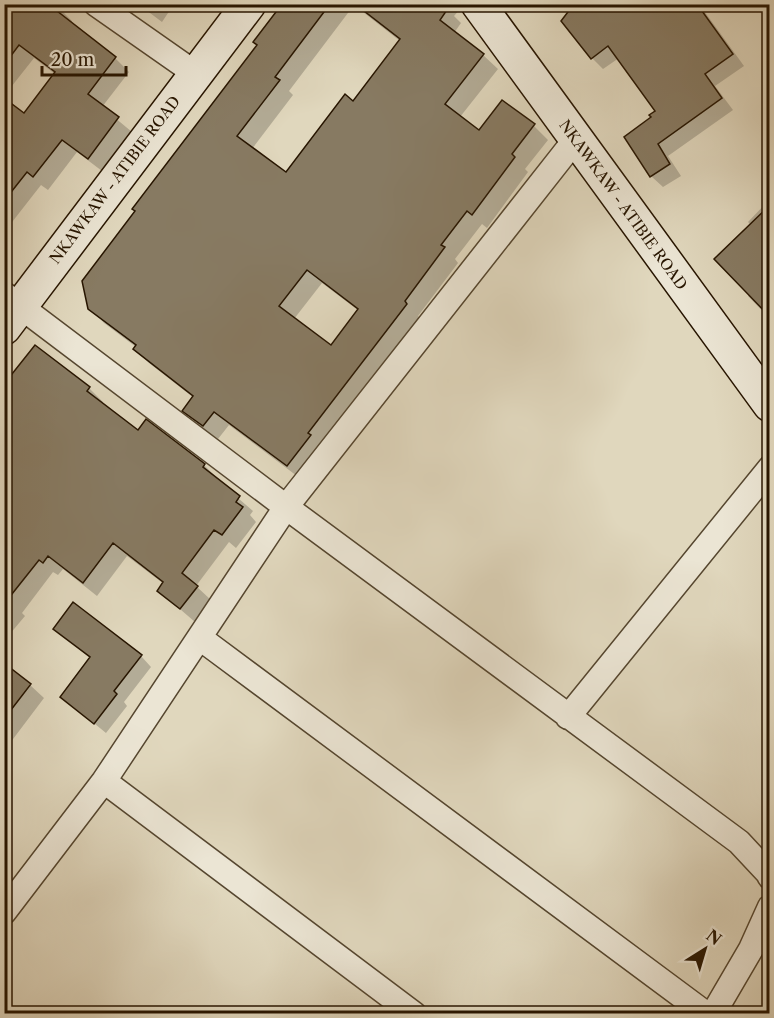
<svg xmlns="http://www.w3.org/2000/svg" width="774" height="1018" viewBox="0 0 774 1018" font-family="'Libre Caslon Text',serif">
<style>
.shadow{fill:#0003;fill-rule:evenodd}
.building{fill:#877a62;stroke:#271500;stroke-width:1.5;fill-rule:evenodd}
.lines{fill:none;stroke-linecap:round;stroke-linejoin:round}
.street-casing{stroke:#55462f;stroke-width:27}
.secondary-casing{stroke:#271500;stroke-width:36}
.street{stroke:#ebe5d4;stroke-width:24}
.secondary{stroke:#ebe5d4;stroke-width:33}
.labels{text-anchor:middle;stroke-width:4.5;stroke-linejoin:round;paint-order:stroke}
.street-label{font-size:15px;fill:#271500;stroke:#ebe5d4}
</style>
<rect width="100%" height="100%" fill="#e0d7bd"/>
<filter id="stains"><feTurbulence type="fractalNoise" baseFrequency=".00333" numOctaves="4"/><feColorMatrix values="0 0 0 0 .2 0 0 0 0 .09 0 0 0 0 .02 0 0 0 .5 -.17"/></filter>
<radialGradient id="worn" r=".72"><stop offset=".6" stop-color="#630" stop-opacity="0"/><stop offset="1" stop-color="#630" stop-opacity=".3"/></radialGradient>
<path class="shadow" d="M4,4h51l17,17 -2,3 45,34 14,14 -27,35 30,25 -30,39 -25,-19 -29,38 -7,-5 -32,41 -5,-3v-123l20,15 31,-41 -21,-16 -30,38z
M138,4h36l-12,18z
M284,4h174l3,4 -7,8 7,7 -7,10 29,22 15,14 -38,48 20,15 22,-30 32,24 14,14 -23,29 3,3 -41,56 -5,-4 -27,35 3,4 -40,53 3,3 -120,160 -72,-54 -11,14 -20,-14 -14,-15 10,-12 -45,-35 -14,-14 1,-2 -32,-24 -14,-15zM354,5l46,36 -46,62 -68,71 -34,-25 41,-54 -4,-4zM322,283l37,28 -28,36 -37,-28z
M576,4h123l45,62 -29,20 18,24 -65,46 13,20 -18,11 -12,-11 2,-59 4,-5 -38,-54 -16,11 -11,-11z
M770,199v120l-22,-23 2,-2 1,-69 -3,-3z
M4,387l85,1 14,14 -2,2 37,28 66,33 14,14 -1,1 36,31 -3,4 6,7 -20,26 -7,-6 -33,44 15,14 -16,22 -36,-31 5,-7 -37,-28 -30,40 -34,-27 -5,6 -5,-3 -31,41 3,3 -21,25z
M55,629l86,27 10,11 -27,35 3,4 -21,27 -44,-36 29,-38z
M4,665l26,20 14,13 -40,53z
M4,1002l15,12h-15z"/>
<path class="building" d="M4,4h44l68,53 -28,37 31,23 -31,42 -26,-19 -29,37 -6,-5 -23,29v-103l20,15 31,-41 -36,-27 -15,20z
M282,4h48l-55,73 5,3 -43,56 49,36 59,-78 8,7 47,-62 -45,-35h96l-11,16 44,34 -39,50 34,26 23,-30 33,24 -23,30 3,3 -43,58 -5,-4 -26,34 4,2 -40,54 2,3 -99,129 3,2 -24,31 -73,-54 -11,14 -21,-15 11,-15 -60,-47 3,-4 -48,-36 -6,-28 53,-70 -3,-2 125,-164 -4,-3zM307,270l51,39 -27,36 -52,-39z
M574,4h123l36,50 -28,20 17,24 -64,46 12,20 -20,13 -26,-40 27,-20 -2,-2 6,-4 -47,-65 -17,13 -30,-38z
M770,205v112l-56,-58z
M35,345l55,42 -3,4 51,39 8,-11 59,45 -2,3 37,29 -4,6 7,5 -21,28 -8,-5 -32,43 16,13 -18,23 -23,-18 6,-9 -50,-39 -30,40 -35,-27 -5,7 -4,-3 -35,44v-220z
M73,602l69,53 -28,36 3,3 -23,30 -34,-27 30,-40 -37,-28z
M4,663l27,21 -27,35z"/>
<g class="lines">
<g class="street-casing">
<path id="street" d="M96,4l100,70
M4,294l282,213 453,335 29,31 2,4
M200,638l506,376
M568,717l202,-249
M104,781l310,233
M4,912l100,-131 182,-274 289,-367
M713,1014l38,-65 19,-42"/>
</g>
<g class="secondary-casing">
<path id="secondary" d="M478,4l292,401
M4,328l245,-324"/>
</g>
<use href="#street" class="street"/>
<use href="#secondary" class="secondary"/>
</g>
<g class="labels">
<g class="street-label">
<text transform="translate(115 180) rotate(-53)" y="5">NKAWKAW - ATIBIE ROAD</text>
<text transform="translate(623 205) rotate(54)" y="5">NKAWKAW - ATIBIE ROAD</text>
</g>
</g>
<rect width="774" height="1018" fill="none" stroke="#e0d7bd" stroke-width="24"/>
<rect x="6" y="6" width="762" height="1006" fill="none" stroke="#271500" stroke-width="3"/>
<rect x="12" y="12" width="750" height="994" fill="none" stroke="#271500" stroke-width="1.5"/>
<g transform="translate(705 949) rotate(37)" stroke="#ebe5d4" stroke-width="4.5" paint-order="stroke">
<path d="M0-4.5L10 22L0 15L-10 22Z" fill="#271500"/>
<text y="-9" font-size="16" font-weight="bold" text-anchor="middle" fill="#271500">N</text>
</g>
<path d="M42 66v9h84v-9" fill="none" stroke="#271500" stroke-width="3"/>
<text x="51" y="66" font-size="18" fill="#271500" stroke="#ebe5d4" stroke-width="4.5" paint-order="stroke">20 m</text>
<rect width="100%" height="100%" filter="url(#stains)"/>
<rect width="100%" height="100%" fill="url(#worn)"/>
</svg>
